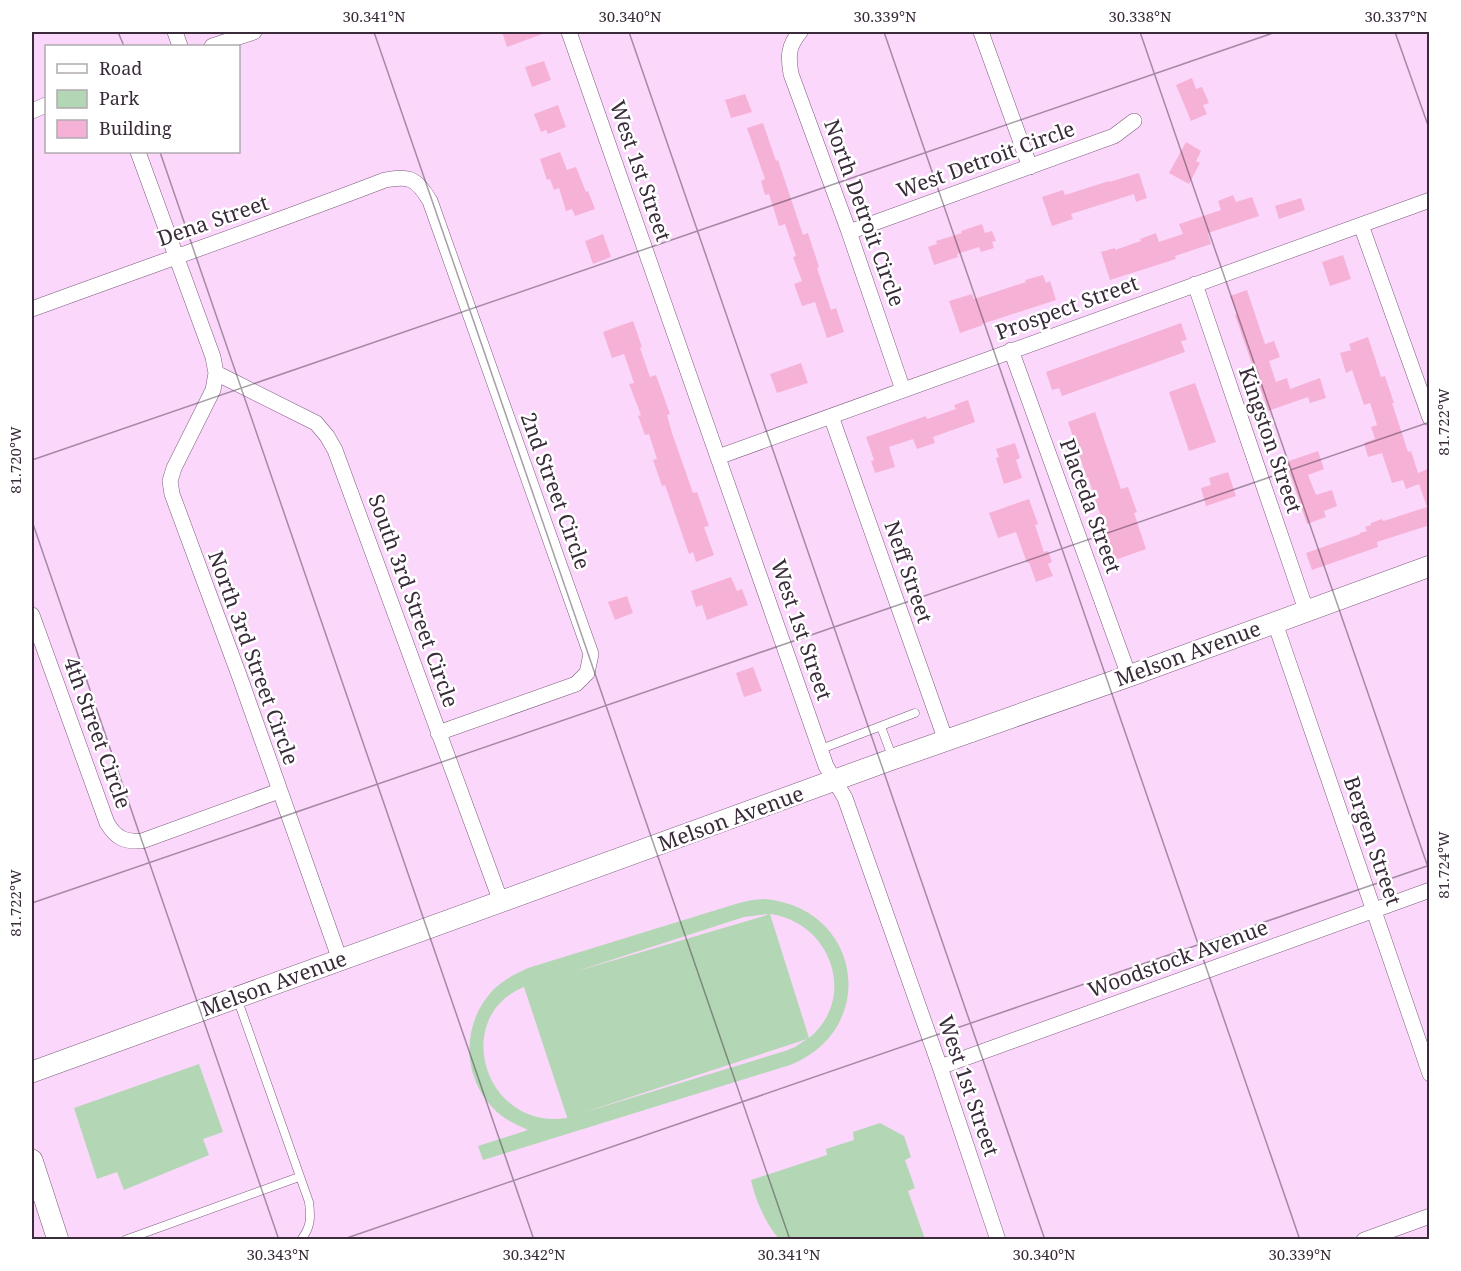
<svg xmlns="http://www.w3.org/2000/svg" width="1461" height="1271" viewBox="0 0 1461 1271" font-family="'Noto Serif',serif">
<style>
.green{fill:#b3d7b5;fill-rule:evenodd}
.building{fill:#f6b2d6}
.lines{fill:none;stroke-linecap:round;stroke-linejoin:round}
.lane-casing{stroke:#7b5c7b;stroke-width:9}
.street-casing{stroke:#7b5c7b;stroke-width:16}
.secondary-casing{stroke:#7b5c7b;stroke-width:22}
.lane{stroke:#fff;stroke-width:8}
.street{stroke:#fff;stroke-width:15}
.secondary{stroke:#fff;stroke-width:21}
.ticks{fill:none;stroke:#392b39;stroke-width:1.5;stroke-opacity:0.45}
.labels{text-anchor:middle;stroke-width:5;stroke-linejoin:round;paint-order:stroke}
.street-label{font-size:21px;fill:#392b39;stroke:#fff}
.neatline{fill:none;stroke:#392b39;stroke-width:2}
.ticks-label{font-size:15px;text-anchor:middle;fill:#392b39}
</style>
<rect width="100%" height="100%" fill="#fbd7fb"/>
<path class="green" d="M765,899c97,9 115,130 25,166l-307,95 -5,-14 50,-16c-13,-6 -25,-11 -35,-22 -32,-33 -31,-85 0,-118 10,-10 22,-16 35,-22l211,-65 13,-3zM767,914v1l-193,57 170,-55zM770,914c61,8 88,84 39,124zM524,987l43,130v1c-82,13 -117,-101 -43,-131zM807,1039l-12,8 -10,4 -203,62z
M199,1064l24,68 -20,7 6,16 -85,35 -7,-18 -20,7 -23,-71z
M880,1123l24,13 7,21 -6,3 10,28 -7,3 17,48h-146c-14,-17 -23,-37 -28,-59l76,-25 -1,-6 28,-9 -1,-8z"/>
<path class="building" d="M502,32h43v1l-38,14z
M544,61l7,19 -19,7 -7,-20z
M1192,78l4,11 6,-2 7,16 -6,2 4,9 -16,7 -15,-36z
M745,94l7,18 -21,6 -6,-18z
M558,105l8,22 -18,7 -2,-4 -5,2 -7,-18z
M763,123l13,38 2,-1 25,75 5,-2 11,34 -2,1 14,42 5,-2 8,24 -17,6 -12,-36 -13,4 -8,-22 8,-3 -9,-24 3,-1 -11,-32 -6,2 -10,-32 -4,1 -4,-14 4,-2 -18,-51z
M1186,142l15,9 -5,10 4,2 -11,21 -20,-11z
M560,152l7,18 9,-3 10,25 2,-1 7,18 -20,7 -3,-7 -6,2 -7,-23 -5,2 -4,-11 -3,1 -7,-21z
M1139,173l8,25 -11,4 -2,-8 -63,20 2,5 -21,7 -10,-29 21,-7 2,5 44,-14v1z
M1233,195l3,7 16,-5 7,19 -51,17 3,11 -36,12 1,3 -66,21 -9,-28 14,-4v2l26,-9 -1,-2 16,-6 3,9 24,-8 -4,-10 42,-14 -3,-9z
M1301,198l4,12 -26,9 -4,-13z
M982,224l3,9 7,-2 4,10 -4,1 2,6 -13,4 -2,-5 -22,7 1,3 -24,8 -6,-18 9,-3 -1,-3 26,-8 -1,-2z
M603,234l8,23 -18,7 -8,-23z
M1343,255l8,24 -21,7 -8,-24z
M1043,275l3,8 4,-2 6,19 -74,24 1,1 -23,8 -11,-32 23,-7 2,5 52,-17 -1,-2z
M1247,290l18,54 9,-3 6,16 -11,4 7,21 11,-4 3,11 30,-11 6,20 -16,5 -2,-6 -40,14 -33,-96 2,-1 -7,-18z
M633,321l9,26 -2,1 10,29 6,-2 14,39 -3,1 5,18 21,60 4,-1 12,34 -5,1 10,28 -18,7 -3,-10 -4,2 -24,-69 -3,1 -9,-26 4,-1 -8,-25 -4,1 -7,-19 3,-1 -12,-31 5,-1 -10,-29 -12,4 -9,-26z
M1181,323l6,17 -6,1 4,11 -123,44 -3,-8 -7,2 -6,-18z
M1368,337l13,40 4,-1 9,27h-2l16,49 3,-1 7,22 12,-5v57l-53,17 1,5 -66,23 -6,-17 54,-19v-1l7,-2 -2,-4 6,-2v-2l11,-4 1,2 7,-2 37,-12 -8,-23 -13,5 -3,-9 -11,3 -10,-30 -14,4 -4,-14 11,-4 -4,-12 6,-2 -7,-22 -6,2 -12,-35 -6,3 -6,-20 11,-3 -2,-6z
M801,363l7,20 -31,10 -7,-19z
M1195,383l21,59 -27,9 -20,-59z
M968,400l7,22 -42,15 2,6 -18,6 -4,-10 -24,8 6,20 -20,6 -4,-12 3,-1 -8,-23 60,-21 1,3 29,-10 -2,-4z
M1095,412l26,77 7,-2 9,25 -3,1 12,36 -31,11 -27,-83 -1,1 -19,-56z
M1015,443l5,15 -4,2 6,18 -18,6 -8,-26 3,-1 -3,-8z
M1318,451l6,18 -16,6 8,20 16,-5 5,16 -13,5 2,6 -19,7 -21,-62z
M1228,472l8,24 -30,10 -5,-18 10,-3 -2,-7z
M1029,499l9,25 -3,1 9,27 4,-1 4,11 -4,2 5,12 -17,6 -7,-20 -2,1 -11,-31 -18,6 -9,-25z
M731,577l6,14 5,-2 6,16 -41,15 -5,-15 -6,2 -5,-16z
M627,596l6,17 -18,7 -7,-18z
M753,667l9,24 -18,6 -8,-24z"/>
<g class="lines">
<g class="lane-casing">
<path id="lane" d="M881,727l11,29
M821,749l94,-36
M237,998l72,204c2,16 2,25 -8,38
M125,1240l174,-63"/>
</g>
<g class="street-casing">
<path id="street" d="M175,32l5,14
M569,32l257,734 19,32 95,269 58,173
M800,32c-12,14 -12,24 -9,42l58,158 54,158
M981,32l49,135
M212,46l42,-14
M32,111l14,-6
M138,152l75,205 3,16 -3,17 -39,78 -4,13 2,13 67,181 101,285
M1361,225l69,193
M849,232l265,-96 20,-15
M1195,284l111,326
M32,309c117,-43 236,-84 353,-129 25,-5 32,-1 45,21l161,453 -4,19 -11,11 -138,49
M1011,350l118,326
M216,373l100,50 11,13 8,14 166,452
M831,416l115,325
M718,457l712,-257
M32,615l75,208c9,15 17,19 35,18l137,-50
M1275,623l155,451
M940,1067l490,-177
M1364,1240l66,-24"/>
</g>
<g class="secondary-casing">
<path id="secondary" d="M32,1072l861,-313 236,-83 301,-110
M32,1160l26,80"/>
</g>
<use href="#lane" class="lane"/>
<use href="#street" class="street"/>
<use href="#secondary" class="secondary"/>
</g>
<path class="ticks" d="M118,32l6,14M374,32l416,1208M629,32l416,1208M884,32l416,1208M1140,32l290,841M1395,32l35,99M160,152l374,1088M32,460l1244,-428M32,521l247,719M32,903l1398,-481M341,1240l1089,-375"/>
<g class="labels">
<g class="street-label">
<text transform="translate(986 160) rotate(-20)" y="7">West Detroit Circle</text>
<text transform="translate(640 171) rotate(71)" y="7">West 1st Street</text>
<text transform="translate(864 213) rotate(70)" y="7">North Detroit Circle</text>
<text transform="translate(213 221) rotate(-19)" y="7">Dena Street</text>
<text transform="translate(1067 308) rotate(-20)" y="7">Prospect Street</text>
<text transform="translate(1270 440) rotate(71)" y="7">Kingston Street</text>
<text transform="translate(555 491) rotate(70)" y="7">2nd Street Circle</text>
<text transform="translate(1090 506) rotate(70)" y="7">Placeda Street</text>
<text transform="translate(908 572) rotate(71)" y="7">Neff Street</text>
<text transform="translate(413 601) rotate(70)" y="7">South 3rd Street Circle</text>
<text transform="translate(801 630) rotate(71)" y="7">West 1st Street</text>
<text transform="translate(1188 654) rotate(-20)" y="7">Melson Avenue</text>
<text transform="translate(253 658) rotate(70)" y="7">North 3rd Street Circle</text>
<text transform="translate(97 733) rotate(70)" y="7">4th Street Circle</text>
<text transform="translate(731 819) rotate(-20)" y="7">Melson Avenue</text>
<text transform="translate(1372 841) rotate(71)" y="7">Bergen Street</text>
<text transform="translate(1178 959) rotate(-20)" y="7">Woodstock Avenue</text>
<text transform="translate(274 984) rotate(-20)" y="7">Melson Avenue</text>
<text transform="translate(968 1086) rotate(71)" y="7">West 1st Street</text>
</g>
</g>
<rect width="1461" height="1271" fill="none" stroke="#ffffff" stroke-width="66"/>
<rect x="45" y="45" width="195" height="108" fill="#ffffff" stroke="#b0aab0" stroke-width="1.5"/>
<rect x="57" y="64" width="30" height="9" fill="#ffffff" stroke="#b0aab0" stroke-width="1.5"/>
<text x="99" y="75" font-size="18" fill="#392b39">Road</text>
<rect x="57" y="90" width="30" height="18" fill="#b3d7b5" stroke="#b0aab0" stroke-width="1.5"/>
<text x="99" y="105" font-size="18" fill="#392b39">Park</text>
<rect x="57" y="120" width="30" height="18" fill="#f6b2d6" stroke="#b0aab0" stroke-width="1.5"/>
<text x="99" y="135" font-size="18" fill="#392b39">Building</text>
<rect x="33" y="33" width="1395" height="1205" class="neatline"/>
<g class="ticks-label">
<text x="374" y="22">30.341°N</text>
<text x="630" y="22">30.340°N</text>
<text x="885" y="22">30.339°N</text>
<text x="1140" y="22">30.338°N</text>
<text x="1396" y="22">30.337°N</text>
<text transform="translate(1444 422) rotate(-90)" y="5">81.722°W</text>
<text transform="translate(16 460) rotate(-90)" y="5">81.720°W</text>
<text transform="translate(1444 865) rotate(-90)" y="5">81.724°W</text>
<text transform="translate(16 903) rotate(-90)" y="5">81.722°W</text>
<text x="278" y="1260">30.343°N</text>
<text x="534" y="1260">30.342°N</text>
<text x="789" y="1260">30.341°N</text>
<text x="1044" y="1260">30.340°N</text>
<text x="1300" y="1260">30.339°N</text>
</g>
</svg>
